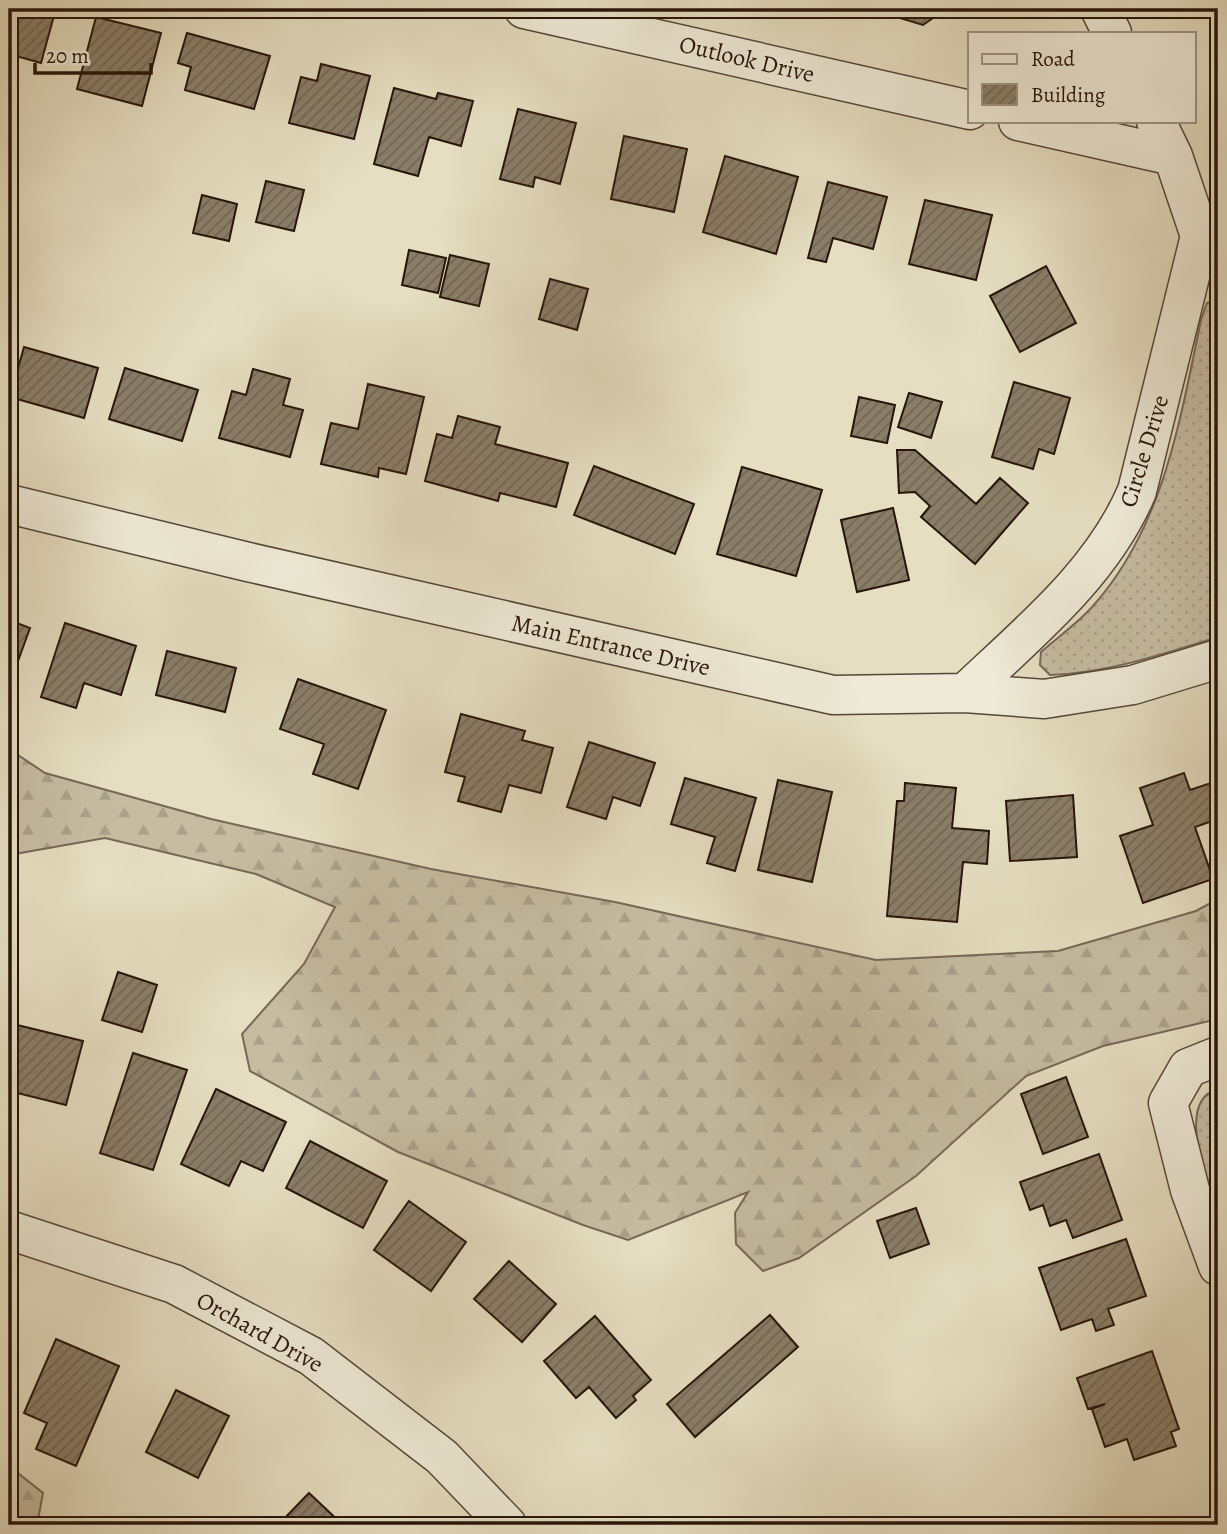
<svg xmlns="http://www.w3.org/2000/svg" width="1227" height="1534" viewBox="0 0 1227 1534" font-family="Alegreya,serif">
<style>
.grass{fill:url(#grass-dots);stroke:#766856;stroke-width:2}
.forest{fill:url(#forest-firs);stroke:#766856;stroke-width:2}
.building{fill:url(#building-hatch);stroke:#28150a;stroke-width:2}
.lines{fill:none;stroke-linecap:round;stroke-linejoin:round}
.minor-casing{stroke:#574738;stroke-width:41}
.minor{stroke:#eeead7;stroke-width:38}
.labels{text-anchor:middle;stroke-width:5;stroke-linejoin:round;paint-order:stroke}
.street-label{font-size:24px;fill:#28150a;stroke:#eeead7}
</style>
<defs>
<pattern id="grass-dots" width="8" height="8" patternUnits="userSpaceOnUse" patternTransform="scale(1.75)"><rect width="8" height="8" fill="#c5bca2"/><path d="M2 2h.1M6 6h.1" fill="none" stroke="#a9a18a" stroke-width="1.8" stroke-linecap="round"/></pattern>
<pattern id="forest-firs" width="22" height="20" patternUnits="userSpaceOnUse" patternTransform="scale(1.75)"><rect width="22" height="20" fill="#c5bca2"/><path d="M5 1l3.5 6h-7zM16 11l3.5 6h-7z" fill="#a9a18a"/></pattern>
<pattern id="building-hatch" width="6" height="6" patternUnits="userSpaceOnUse" patternTransform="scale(1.75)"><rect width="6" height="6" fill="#8a7e69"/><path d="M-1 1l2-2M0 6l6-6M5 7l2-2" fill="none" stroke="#716655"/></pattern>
</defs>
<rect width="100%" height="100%" fill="#e5dec1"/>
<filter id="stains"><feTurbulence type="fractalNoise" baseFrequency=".00286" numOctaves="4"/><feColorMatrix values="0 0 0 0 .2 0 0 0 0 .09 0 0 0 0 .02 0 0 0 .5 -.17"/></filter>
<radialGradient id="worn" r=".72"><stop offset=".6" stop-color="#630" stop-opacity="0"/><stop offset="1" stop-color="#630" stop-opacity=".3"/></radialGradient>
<path class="grass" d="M1218,298v339c-54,17 -111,36 -168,38l-10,-10 1,-13c17,-15 37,-29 52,-46 71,-80 87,-186 108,-286l6,-17z
M1218,1089v124c-8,-28 -45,-112 0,-124z"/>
<path class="forest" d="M9,749l36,24 166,46 220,50 184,33 261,58 182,-9 138,-40 22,-12v120l-115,27 -77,30 -110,100 -117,82 -36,13 -27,-27 -1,-31 13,-21 -120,48 -45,-15 -185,-73 -148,-81 -8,-37 62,-70 31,-57 -79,-33 -151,-36 -96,17z
M9,1466l34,27 -6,32h-28z"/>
<path class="building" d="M9,9l46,3 -14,51 -32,-9z
M870,9h106l-3,8 -27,-8 -23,16z
M96,17l65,16 -19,73 -65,-17z
M187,33l83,23 -16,53 -69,-19 6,-23 -13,-4z
M321,64l49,12 -16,63 -65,-16 12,-46 16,4z
M394,88l42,11 2,-6 35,8 -12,45 -32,-9 -11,39 -44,-12z
M518,109l58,14 -16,61 -25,-7 -2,10 -33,-8z
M624,136l63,13 -13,63 -63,-13z
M725,156l73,21 -22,77 -73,-22z
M266,181l38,9 -10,41 -38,-9z
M828,182l59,15 -14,52 -40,-11 -7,24 -18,-4z
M202,195l35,9 -8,37 -36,-8z
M925,200l67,15 -16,65 -67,-16z
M409,250l37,8 -8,35 -36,-8z
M450,255l39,9 -10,42 -39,-9z
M1046,266l30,57 -56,29 -30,-56z
M550,279l38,10 -11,41 -38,-11z
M24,347l74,21 -14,50 -74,-21z
M125,368l73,22 -16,51 -73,-22z
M253,369l37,10 -7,26 20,5 -13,47 -71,-19 13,-47 14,4z
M1014,382l56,16 -16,56 -15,-5 -6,20 -41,-12z
M368,384l56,13 -18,77 -27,-6 -1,9 -57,-13 10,-41 27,6z
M909,393l33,9 -11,36 -33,-11z
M859,397l36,8 -8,38 -36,-7z
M458,416l42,11 -5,17 73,19 -12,44 -56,-14 -2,8 -73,-20 12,-47 15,4z
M897,450h18l61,54 24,-26 28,25 -53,61 -54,-47 9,-11 -15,-14 -16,1z
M594,466l100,38 -19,50 -101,-39z
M742,467l80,23 -26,86 -79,-22z
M893,508l16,72 -52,12 -16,-72z
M9,620l21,8 -20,55 -1,-1z
M65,623l71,23 -15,49 -37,-12 -8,25 -35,-11z
M167,651l69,17 -11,44 -69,-17z
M298,679l88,31 -28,79 -45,-15 11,-30 -44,-15z
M461,714l64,17 -3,9 31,8 -12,45 -32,-8 -8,27 -43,-11 7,-24 -20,-5z
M589,742l66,21 -15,43 -27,-9 -7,22 -39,-12z
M1184,773l6,17 21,-7 7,22v14l-23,8 18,52 -70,24 -23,-67 33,-11 -13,-37z
M685,778l71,20 -21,73 -28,-8 8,-26 -44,-13z
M778,780l54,12 -20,90 -54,-12z
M905,783l51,5 -4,40 37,3 -2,33 -24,-2 -6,60 -70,-6 10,-115h7z
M1073,795l4,62 -67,4 -4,-60z
M118,972l39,13 -15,47 -40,-12z
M9,1023l74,18 -17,64 -57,-14z
M133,1053l54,17 -34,100 -53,-17z
M1066,1077l22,60 -45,17 -22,-60z
M216,1089l70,33 -23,49 -22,-10 -12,25 -48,-22z
M310,1141l77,40 -24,47 -77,-40z
M1099,1154l23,66 -49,18 -7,-18 -16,6 -7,-21 -13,5 -10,-28z
M409,1201l57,41 -35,49 -57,-41z
M916,1208l13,36 -39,14 -13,-37z
M1126,1239l20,57 -38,13 6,16 -18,6 -4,-12 -31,11 -22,-62z
M509,1261l47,43 -34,38 -48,-43z
M770,1315l28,32 -103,90 -28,-33z
M595,1316l56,64 -18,16 3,4 -20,18 -27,-31 -13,11 -32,-37z
M56,1339l63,27 -43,100 -40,-17 11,-26 -23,-10z
M1152,1351l27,78 -8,3 5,14 -42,14 -7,-21 -22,8 -13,-38 13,-5 -17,5 -11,-31z
M176,1390l53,26 -31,62 -52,-26z
M309,1493l34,32h-65z"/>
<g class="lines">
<g class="minor-casing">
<path id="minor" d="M524,9l446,101
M1100,9l12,24
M1018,121l155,35
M1156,121l17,35 27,80 18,17
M9,504l239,58 585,133 132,-2 79,6 89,-14 85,-26
M965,693c63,-60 137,-119 172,-202l63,-255
M1218,1056l-30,12 -20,35 22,87 28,76
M9,1230l165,54 137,72 131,101 65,68"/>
</g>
<use href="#minor" class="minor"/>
</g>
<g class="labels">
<g class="street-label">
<text transform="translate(747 59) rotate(13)" y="8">Outlook Drive</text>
<text transform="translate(1144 451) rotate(-73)" y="8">Circle Drive</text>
<text transform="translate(611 645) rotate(13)" y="8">Main Entrance Drive</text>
<text transform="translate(260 1332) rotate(29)" y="8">Orchard Drive</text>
</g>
</g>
<rect width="1227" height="1534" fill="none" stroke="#e5dec1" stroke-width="35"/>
<rect x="10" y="10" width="1206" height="1513" fill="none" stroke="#28150a" stroke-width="3.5"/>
<rect x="18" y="18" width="1192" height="1499" fill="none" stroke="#28150a" stroke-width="2"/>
<rect x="968" y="32" width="228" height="91" fill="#eeead7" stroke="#9f9585" stroke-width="2"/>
<rect x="982" y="54" width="35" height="10" fill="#eeead7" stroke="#9f9585" stroke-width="2"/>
<text x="1031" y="66" font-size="21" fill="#28150a">Road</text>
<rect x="982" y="84" width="35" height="21" fill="url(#building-hatch)" stroke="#9f9585" stroke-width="2"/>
<text x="1031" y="102" font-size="21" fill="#28150a">Building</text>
<path d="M35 63v10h116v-10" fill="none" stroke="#28150a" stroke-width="3.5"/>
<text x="46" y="63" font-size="21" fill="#28150a" stroke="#eeead7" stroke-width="5" paint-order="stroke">20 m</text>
<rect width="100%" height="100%" filter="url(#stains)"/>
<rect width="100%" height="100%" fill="url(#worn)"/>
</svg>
